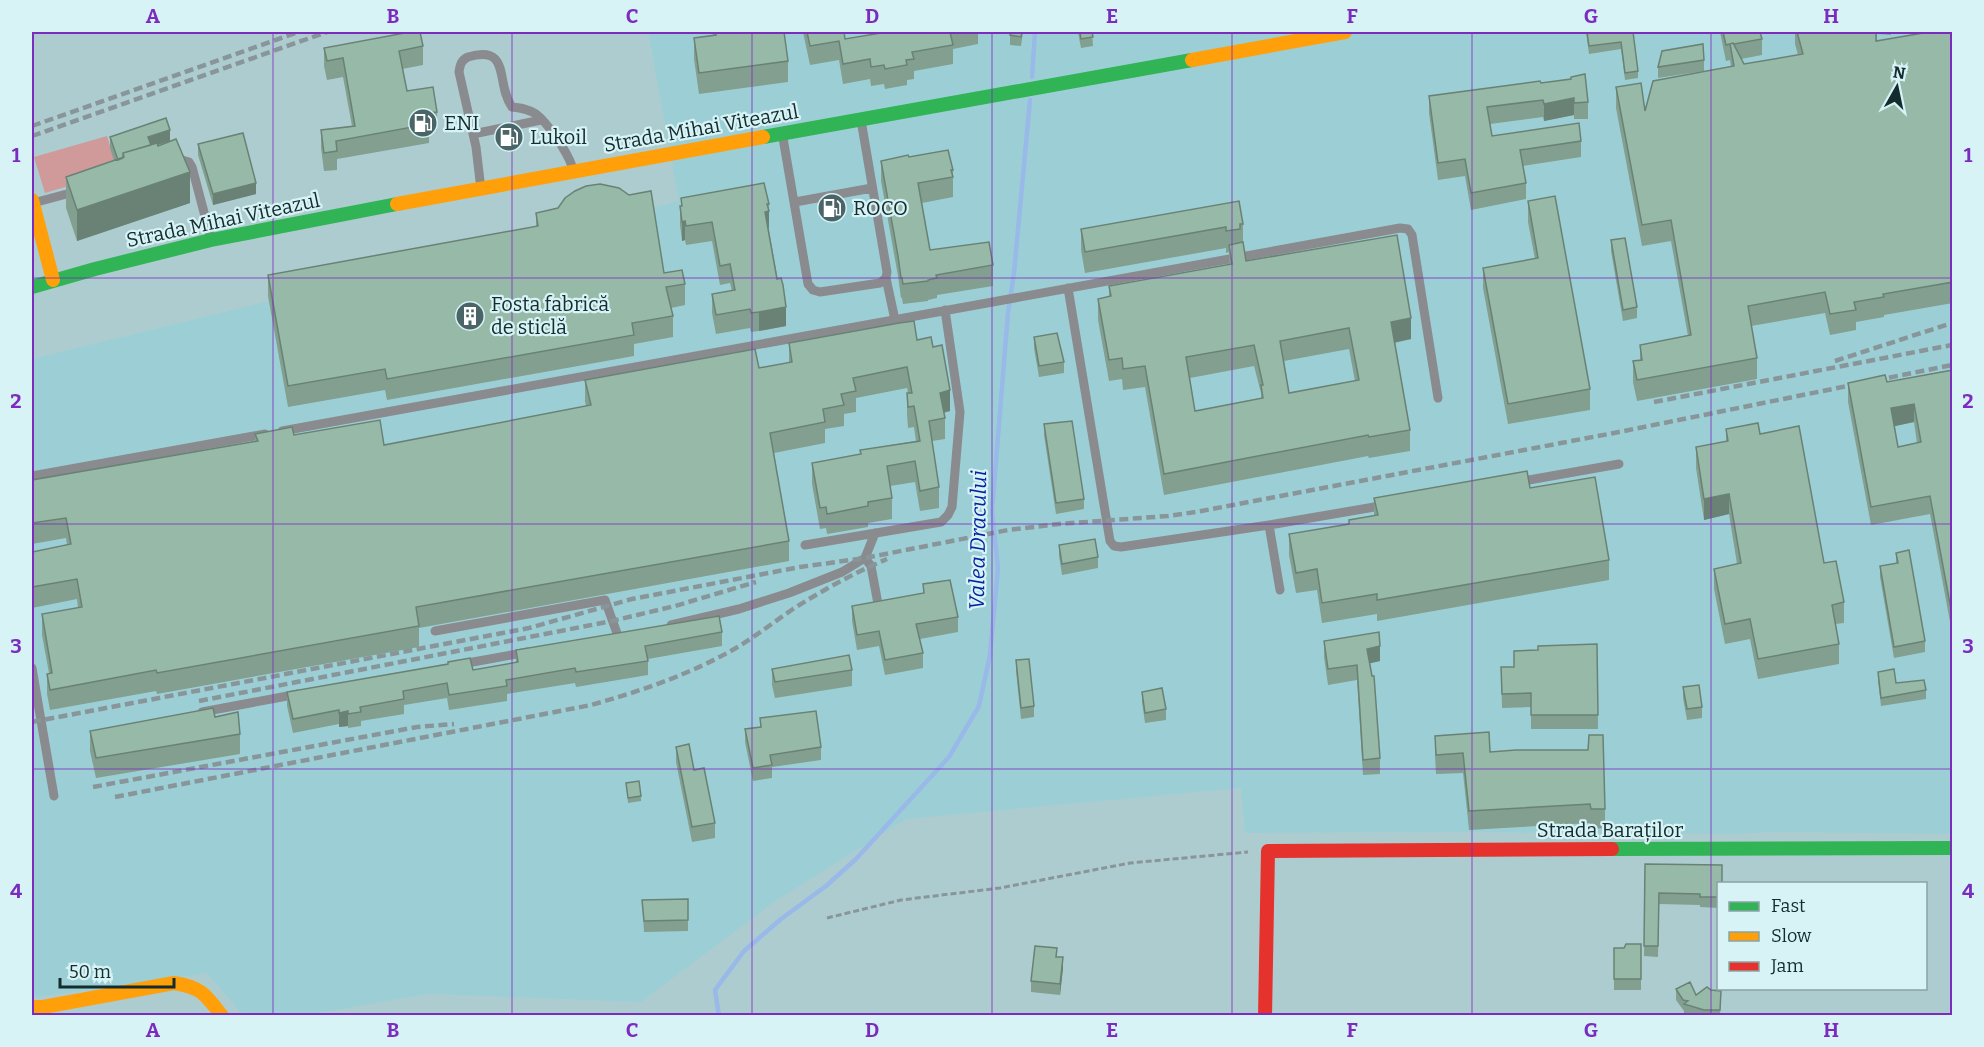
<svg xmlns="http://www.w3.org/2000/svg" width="1984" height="1047" viewBox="0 0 1984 1047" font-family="Bitter,serif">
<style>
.built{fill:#9ccfd5}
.green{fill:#cf9a99}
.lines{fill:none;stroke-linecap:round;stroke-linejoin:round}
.stream{stroke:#99b9e8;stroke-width:4.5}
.path{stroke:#899598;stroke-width:3;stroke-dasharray:6 3;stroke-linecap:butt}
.lane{stroke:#8a8b8f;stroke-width:9}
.fast{stroke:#30b455;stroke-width:14}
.slow{stroke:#ff9f0a;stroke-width:14}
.jam{stroke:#e5322d;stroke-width:14}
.rail{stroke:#889599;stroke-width:4.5;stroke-dasharray:9 4.5;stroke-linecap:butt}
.wall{fill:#829f90;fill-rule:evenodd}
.shaded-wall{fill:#6a8275}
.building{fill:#97b9a7;stroke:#6a8275;stroke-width:1.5;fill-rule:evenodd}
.grid{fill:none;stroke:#7b2cbf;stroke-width:1.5;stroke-opacity:0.55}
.labels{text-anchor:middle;stroke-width:4.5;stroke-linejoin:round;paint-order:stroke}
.poi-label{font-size:20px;fill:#152c2e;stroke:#d7f3f6;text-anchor:start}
.street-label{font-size:20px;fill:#152c2e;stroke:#d7f3f6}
.water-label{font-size:21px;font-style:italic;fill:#0323a1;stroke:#d7f3f6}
.neatline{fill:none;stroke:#7b2cbf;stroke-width:2}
.grid-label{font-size:20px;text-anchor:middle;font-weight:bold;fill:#7b2cbf}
</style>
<rect width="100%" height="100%" fill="#adccd0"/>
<path class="built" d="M648,32h1304v802l-180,-2 -36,2 -292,-2 -199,1 -4,-45 -335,31 -132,83 -133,100 -214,-8 -121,21h-63l-36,-42 -170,24 -5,-3v-635l647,-158z"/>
<path class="green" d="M107,136l11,35 -73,22 -11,-36z"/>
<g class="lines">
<path class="stream" d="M1032,77l3,-45
M719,1016l-4,-26 29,-39 37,-32 45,-33 30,-27 93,-102 30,-51 11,-51 8,-87 -6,-57 16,-198 6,-40 16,-173"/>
<path class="path" d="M827,918l74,-18 99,-12 130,-25 118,-11"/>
<path class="lane" d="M473,134l68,-14
M783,138l25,146 5,6 7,2 60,-9 6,-5 1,-6 -25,-146
M175,163l7,-3 7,2 3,5 18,68
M480,181l-4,-34 -17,-75c1,-7 2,-12 9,-15 44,-13 27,27 44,50 9,1 17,2 24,7 12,9 31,38 36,52
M795,202l77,-14
M33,203l45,-12
M886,278l9,42
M1068,288l42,253 4,5 7,1 148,-22 117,-20
M282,431l1118,-203 8,1 4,6 26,163
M32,476l233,-42
M1518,482l101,-18
M1269,525l11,65
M805,545l136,-23 7,-7 4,-8 8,-95 -15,-102
M865,558l6,8 7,38
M671,625l68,-16 50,-16 53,-21 23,-14 10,-25
M435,631l170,-31 13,36
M462,664l66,-12
M32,668l22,128
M202,712l96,-18"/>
<path class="fast" d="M763,137l429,-77
M32,287l63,-18 116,-29 186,-36
M1612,849l340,-1"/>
<path class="slow" d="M1192,60l153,-28
M32,200l21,80
M397,204l366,-67
M32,1007h11l131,-24c27,4 32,12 48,33"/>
<path class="jam" d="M1265,1016l3,-165 344,-2"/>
<path class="rail" d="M32,126l266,-94
M32,136l295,-104
M1835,361l117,-38
M1654,402l298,-57
M199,701l413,-80 63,-15 81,-24
M32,722l497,-94 103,-29 168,-32 65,-9 143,-28 51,-6 109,-8 28,-4 418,-79 338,-68
M93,787l324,-60 37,-3
M115,797l476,-92c50,-14 100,-31 145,-57 20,-12 38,-26 57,-39 30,-19 61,-36 94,-50"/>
</g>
<path class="wall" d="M713,32h71l4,29v21l-89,12 -5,-35v-21l19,-3z
M803,32h45v1h-3v6l42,-7h91v12l-25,5v15l-39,7v8l-7,1v5l-22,4 -1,-5 -13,2 -1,-7 -27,5 -4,-24 -29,5z
M1010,32h13l-2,14 -11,-1z
M1078,32h14l1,14 -12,2z
M1586,32h47l5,39v7l-13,2 -4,-31 -32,5z
M1720,32h40l2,7v16l-21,4 3,5 54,-9 -3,-11v-12h96v3l-14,-1v7l76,-9v271l-69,12v2l-28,5v8l-26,5 -5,-22 -74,13 6,32v21l-120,22 -4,-19v-21l7,-1v-15l48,-9 -17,-95 -29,5 -26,-138v-21l29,24 86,-44 -1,-7 -4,1z
M423,46v19l-21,4 5,22 30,21v18l-8,1v12l-92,16v11l-13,1 -3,-23v-18l31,-4 -9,-49 -16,3 -3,-14v-18z
M1704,60v11l-46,7v-11z
M1541,83l47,19v17h-14v-4l-30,6 -1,-4 -53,7 2,12 89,5v16l-58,9 3,17v16l-55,11 -6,-34 -27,4 -9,-67v-17z
M110,137l60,4 -13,4 33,58 -113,38 -11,-33v-31l48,-16 -4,-13z
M198,144l58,50 -43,11 -15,-50z
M909,157l44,13v27l-31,6 8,47 63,15v21l-56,9v3l-9,2v1l-25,3 -1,-6h-1l-3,-22 -17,-95v-20z
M681,198l88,6v26l17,96 -27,5 -8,1 -1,-4 -34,6 -4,-21v-19l20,-3 -2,-8 -10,2 -8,-44 -26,4 -1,-5 -3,1 -2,-16v-19h1z
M1528,201l62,188v21l-82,14 -25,-136v-20l52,-9 -7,-37z
M536,213l128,60 21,11v21l-14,3 2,8v21l-39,7v12l-247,44 -2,-10 -97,17 -20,-111v-21l268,-48z
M1243,224v20l3,17 165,78 -16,4 15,87v21l-41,7 -1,-2 -204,39 -19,-108 -22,3 -1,-11 -13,2 -11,-61v-21l11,-2v-11l120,-22v-12l-3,1v-5l-141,25 -4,-23v-21zM1349,349l6,32 -66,12 -5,-32zM1254,366l7,27v5l-66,13 -5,-33z
M1611,240l26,67v11l-14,3 -12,-70z
M1034,337l30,25v11l-25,4 -5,-29z
M917,340l16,7 17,64 -6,2 1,5v21l-13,2 7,46v21l-19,3 -5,-29 -25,4 2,12v21l-24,4v4l-41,7 -1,-6 -6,1 -8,-45v-21l48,-9v-4l56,-9 -2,-14 -6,1 -1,-14v-21h1l-1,-5 -51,10v14l-12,2v12l-19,3v14l-51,10 15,88v20l-370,67v19l-262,47 -1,-3 -106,19 -3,-16v-20l2,-1 -7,-38v-21l36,-6 -1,-9 -45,9v-56l35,-7 -1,-7 -34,6v-64l223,-39v-7l39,1 90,10 202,-39 -1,-5v-21l174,-12 30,-5v-20z
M1953,370v268l-23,-124 -59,11 -23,-123v-19l39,-1zM1914,422l3,21 -19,4 -4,-21z
M1044,424l40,75v10l-28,5 -12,-79z
M1726,429l34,5 84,168v21l-9,1 4,20v20l-81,15 -8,-40 -25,5 -11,-55v-20l23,-5 -8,-50 -25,6 -8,-52v-21l30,-6z
M1530,488l79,72v20l-232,41v-7l-55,9 -5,-33 -21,3 -7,-38v-21l60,-10v-4l25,-4v-18z
M1059,545l39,12v11l-36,7 -3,-19z
M1896,553l29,88v11l-31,6 -14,-81v-11l16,-3z
M923,584l35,33v15l-38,7 3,14v15l-38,7 -6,-29 -22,4 -5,-29v-15l71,-13z
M722,632v14l-74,13v16l-72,12 -1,-4 -68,11v7l-58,9 -2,-12 -43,7v9l-43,7v5l-13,2v-2l-9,1v-3l-46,9 -6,-27v-14l161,-28 25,6 43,-7v-13z
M1324,641l56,20 -10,2 10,95v16l-17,1 -6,-95 -29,5 -4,-28z
M1597,644l1,85h-67v-22l-29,1 -1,-41h13l24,-17z
M1016,660l18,46v11l-13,2 -5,-48z
M772,669l80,1v16l-77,12 -3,-13z
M1878,672l18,11 30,7v9l-45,7 -3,-25z
M1683,687l19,20v11l-15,2 -4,-22z
M1142,692l24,17v11l-21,3 -3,-21z
M215,717l25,17v20l-144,24 -6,-27v-20z
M760,718l61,29v13l-49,7v11l-19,3 -8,-39v-13l15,-2z
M1435,736l55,16 115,57v19l-14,1 -1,-6 -121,7 -6,-57 -27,1 -1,-19z
M676,747l18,23 21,53v15l-23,4 -16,-80z
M626,783l15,13v5l-13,2z
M1645,864l74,20v24l-19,-1v-2l-41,-1 -1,53 -14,-1z
M688,899v32l-44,1 -2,-32z
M1641,944v46h-27v-42h10z
M1063,968l-3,27 -29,-3v-11z
M1676,989l20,6 15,-5 10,1 -1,25 -36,-1v-4l-8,-11z"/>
<path class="shaded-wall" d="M1574,98v17l-30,6v-17z
M170,130v11l-22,7v-11z
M190,172v31l-113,38v-31z
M256,183v11l-43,11v-11z
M769,211v19l-4,-18z
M685,221v19l-3,1v-19z
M786,307v19l-27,5v-19z
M1411,318v21l-20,4v-21z
M950,390v21l-10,2v-20z
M1914,404v18l-23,5v-19z
M1729,494v20l-25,6v-21z
M1380,646v15l-13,3v-15z
M348,711v15l-9,1v-14z
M1063,957v11l-3,27v-11z"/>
<path class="building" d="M410,32h10l3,14 -24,5 8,40 26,-4 4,25 -10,1 2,11 -93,17 1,10 -13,2 -3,-23 34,-4 -12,-68 -16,3 -3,-13z
M716,32h68l4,29 -89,12 -5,-35 22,-3z
M807,32h37l1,7 42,-7h63l3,13 -41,7 2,7 -8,1 1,5 -22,4 -1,-4 -13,2 -1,-8 -27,5 -4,-23 -29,5z
M1010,32h12l-1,5 -11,-2z
M1080,32h12l1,5 -12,2z
M1587,32h46l5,39 -13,2 -4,-31 -32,4z
M1723,32h37l2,7 -28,5 -1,-1 -7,2z
M1797,32h79v9l53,-9h24v250l-70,12 1,3 -30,5 2,8 -26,4 -5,-22 -77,14 9,52 -120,22 -4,-19 9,-1 -2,-15 51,-10 -20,-115 -29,5 -26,-138 25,-4 4,28 8,-30 81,-15 -4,-22 3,-1 11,21 59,-10z
M1703,44l1,16 -46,7 4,-16z
M1585,74l3,28 -14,1v-5l-30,6 -1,-4 -56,7 5,29 87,-13 2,18 -61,9 6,33 -55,10 -6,-34 -27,4 -9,-67 111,-15 1,2 30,-4v-2z
M166,118l4,12 -22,7 3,8 -28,8v5l-5,2 -8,-23z
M243,133l13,50 -43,11 -15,-50z
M176,139l14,33 -113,38 -11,-33 58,-20 -1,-4 34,-10 1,3z
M948,150l5,20h-2l2,7 -35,6 12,67 59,-8 4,23 -57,10 1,3 -9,2v1l-25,3 -1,-6h-1l-3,-22 -17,-95 27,-6 1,2z
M764,183l5,21h-2l2,7 -4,1 12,67 4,-1 2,7 3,22 -27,5 -8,1 -1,-4 -34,6 -4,-21 23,-4 -5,-26 -10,2 -8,-44 -26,4 -1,-5 -3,1 -2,-16h2l-1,-8z
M600,184l19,4 10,7 22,-4 13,82 18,-3 3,14 -19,3 7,29 -41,7 2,12 -247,44 -2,-10 -97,17 -20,-111 270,-49 -2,-13 22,-5 7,-10 10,-7 11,-5z
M1555,196l35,193 -82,15 -25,-136 55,-10 -10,-57z
M1239,201l4,23h-3v5l-14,2v-4l-141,25 -4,-23z
M1397,235l14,83 -20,4 19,108 -41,7 -1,-2 -204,39 -19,-108 -22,3 -1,-11 -13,2 -11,-61 13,-3 -2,-10 123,-22 -3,-19 14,-3 3,19zM1349,328l10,52 -70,13 -9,-52zM1254,345l9,40h-2l2,13 -68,13 -9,-54z
M1625,238l12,69 -14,3 -12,-70z
M914,321l3,19 14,-3 2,10 9,-2 8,45 -10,3 5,25 -16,3 10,66 -19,4 -5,-30 -28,5 5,32 -24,4v4l-41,8 -1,-7 -6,1 -8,-45 49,-9 -1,-4 60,-9 -6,-35 -6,1 -1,-14h5l-5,-26 -54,11 3,13 -15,3 3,11 -21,4 2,13 -55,11 19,108 -373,66 3,19 -262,47 -1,-3 -106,20 -3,-16 5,-1 -10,-59 40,-7 -5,-28 -45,8v-35l39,-8 -5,-26 -34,5v-43l226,-39 -3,-7 37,-7 2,8 86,-15 4,25 207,-40 -6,-25 170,-31 4,19 33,-6 -3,-19 110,-20z
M1057,333l7,29 -25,4 -5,-29z
M1953,370v250l-23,-124 -59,11 -23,-124 37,-8 2,7zM1914,404l7,38 -23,5 -7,-39z
M1072,421l12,78 -28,4 -12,-79z
M1758,423l2,11 39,-8 25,137 12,-2 8,41 -12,3 7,39 -81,15 -8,-40 -25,5 -11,-55 27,-6 -12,-69 -25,5 -8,-52 32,-6 -2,-12z
M1527,471l3,17 65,-11 14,83 -232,40v-6l-55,9 -5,-34 -21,4 -7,-39 60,-10v-4l29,-5 -4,-17z
M1095,539l3,18 -36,7 -3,-19z
M1909,550l16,91 -31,6 -14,-81 18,-3 -2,-10z
M950,580l8,37 -42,7 7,29 -38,7 -6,-29 -22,4 -5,-29 72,-13 -1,-9z
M719,616l3,16 -77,14 3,15 -72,11 -1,-4 -69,12 1,6 -58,9 -2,-12 -44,8 1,8 -44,8 1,5 -13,2v-3l-9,2v-3l-46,9 -6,-27 161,-28v-2l22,-4 3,12 45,-8 -2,-12z
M1379,632l1,14 -13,3 5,27h2l6,82 -17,2 -6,-95 -29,4 -4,-28z
M1597,644l1,71h-67v-22l-29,1 -1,-27h13v-16l24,-1v-4z
M849,655l3,15 -77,12 -3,-13z
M1029,659l5,47 -13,2 -5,-48z
M1894,669l2,14 28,-3 2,10 -45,8 -3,-26z
M1699,685l3,22 -15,2 -4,-22z
M1162,688l4,21 -21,4 -3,-21z
M213,708l2,9 23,-5 2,22 -144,24 -6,-27z
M816,711l5,36 -51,8 2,10 -19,3 -8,-39 16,-2 -1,-9z
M1489,732l1,20 26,-2h72l1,-15h14l2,74h-14l-1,-5 -121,7 -6,-58 -27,2 -1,-19z
M689,744l5,26 10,-2 11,55 -23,4 -16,-80z
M639,781l2,15 -13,2 -2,-15z
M1645,864l77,1v19h-3v13h-19v-3l-41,-1 -1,53h-14z
M688,899v21l-44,1 -2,-21z
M1626,944h15v35h-27v-31h10z
M1035,946l22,2 -1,9h7l-3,27 -29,-3z
M1690,982l6,13 11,-8 4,3 10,1 -1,19h-16l-20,-6 4,-3 -5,-1 -7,-11z"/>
<path class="grid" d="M273,32v984M512,32v984M752,32v984M992,32v984M1232,32v984M1472,32v984M1711,32v984M32,278h1920M32,524h1920M32,769h1920"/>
<defs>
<g id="fuel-disc" transform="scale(1.5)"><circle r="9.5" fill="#4a6467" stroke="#d7f3f6"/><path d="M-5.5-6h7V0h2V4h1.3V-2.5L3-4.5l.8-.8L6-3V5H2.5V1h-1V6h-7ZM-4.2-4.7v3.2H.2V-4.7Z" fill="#fff"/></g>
<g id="building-disc" transform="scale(1.5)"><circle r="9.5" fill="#4a6467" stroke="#d7f3f6"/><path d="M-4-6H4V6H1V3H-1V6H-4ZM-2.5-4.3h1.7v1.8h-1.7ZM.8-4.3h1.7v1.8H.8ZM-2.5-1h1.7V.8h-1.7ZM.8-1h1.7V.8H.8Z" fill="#fff"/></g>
</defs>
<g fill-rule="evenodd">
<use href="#fuel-disc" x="423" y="123"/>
<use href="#fuel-disc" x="509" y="137"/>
<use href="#fuel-disc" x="832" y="208"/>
<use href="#building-disc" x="470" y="316"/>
</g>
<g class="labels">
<g class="poi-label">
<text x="444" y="130">ENI</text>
<text x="530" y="144">Lukoil</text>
<text x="853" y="215">ROCO</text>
<text x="491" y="311">Fosta fabrică<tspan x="491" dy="23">de sticlă</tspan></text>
</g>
<g class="street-label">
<text transform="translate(701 128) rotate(-10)" y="7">Strada Mihai Viteazul</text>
<text transform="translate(223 220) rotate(-12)" y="7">Strada Mihai Viteazul</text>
<text x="1610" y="837">Strada Baraților</text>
</g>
<g class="water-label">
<text transform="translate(978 540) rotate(-89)" y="7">Valea Dracului</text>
</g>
</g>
<rect width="1984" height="1047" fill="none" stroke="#d7f3f6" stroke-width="66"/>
<rect x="1717" y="882" width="210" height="108" fill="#d7f3f6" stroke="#89a3a6" stroke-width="1.5"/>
<rect x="1729" y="902" width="30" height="9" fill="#30b455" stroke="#89a3a6" stroke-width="1.5"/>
<text x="1771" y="912" font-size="18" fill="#152c2e">Fast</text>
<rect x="1729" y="932" width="30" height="9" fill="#ff9f0a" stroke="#89a3a6" stroke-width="1.5"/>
<text x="1771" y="942" font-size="18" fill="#152c2e">Slow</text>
<rect x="1729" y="962" width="30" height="9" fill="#e5322d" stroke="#89a3a6" stroke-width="1.5"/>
<text x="1771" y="972" font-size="18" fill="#152c2e">Jam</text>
<g transform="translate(1897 87) rotate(9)" stroke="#d7f3f6" stroke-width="4.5" paint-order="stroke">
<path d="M0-4.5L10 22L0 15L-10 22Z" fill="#152c2e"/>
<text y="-9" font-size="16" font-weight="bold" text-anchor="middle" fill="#152c2e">N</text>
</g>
<path d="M60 978v9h114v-9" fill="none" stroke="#152c2e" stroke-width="3"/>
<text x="69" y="978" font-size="18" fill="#152c2e" stroke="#d7f3f6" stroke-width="4.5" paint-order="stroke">50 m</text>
<rect x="33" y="33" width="1918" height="981" class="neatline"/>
<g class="grid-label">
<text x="153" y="23">A</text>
<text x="393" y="23">B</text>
<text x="632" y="23">C</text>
<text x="872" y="23">D</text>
<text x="1112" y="23">E</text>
<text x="1352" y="23">F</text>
<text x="1591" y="23">G</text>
<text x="1831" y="23">H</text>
<text x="16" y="162">1</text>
<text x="1968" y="162">1</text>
<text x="16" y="408">2</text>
<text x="1968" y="408">2</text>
<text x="16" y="653">3</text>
<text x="1968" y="653">3</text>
<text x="16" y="898">4</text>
<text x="1968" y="898">4</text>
<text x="153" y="1037">A</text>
<text x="393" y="1037">B</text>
<text x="632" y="1037">C</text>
<text x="872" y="1037">D</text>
<text x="1112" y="1037">E</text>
<text x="1352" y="1037">F</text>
<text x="1591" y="1037">G</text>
<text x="1831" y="1037">H</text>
</g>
</svg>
